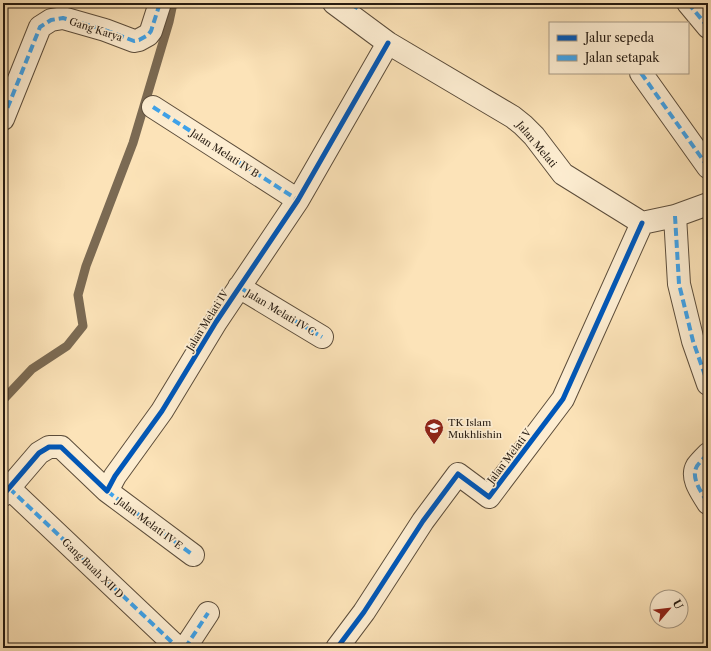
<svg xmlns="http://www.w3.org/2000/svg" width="711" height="651" viewBox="0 0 711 651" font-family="'Libre Caslon Text',serif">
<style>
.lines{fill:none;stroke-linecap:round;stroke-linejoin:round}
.stream{stroke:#7b6a53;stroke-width:9}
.minor-casing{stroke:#5c4d3b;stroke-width:24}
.minor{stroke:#fdedd1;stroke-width:22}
.quiet{stroke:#3ea2ea;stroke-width:4;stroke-dasharray:8 4;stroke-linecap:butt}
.cycleway-casing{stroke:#fdedd1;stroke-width:8}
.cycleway{stroke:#0057b8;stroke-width:5}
.labels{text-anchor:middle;stroke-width:3.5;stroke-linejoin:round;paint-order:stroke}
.street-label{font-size:10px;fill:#261b11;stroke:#fdedd1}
.poi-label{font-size:10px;fill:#261b11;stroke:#fdedd1;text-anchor:start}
</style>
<rect width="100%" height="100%" fill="#fce3b8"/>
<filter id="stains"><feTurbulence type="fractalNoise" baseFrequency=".005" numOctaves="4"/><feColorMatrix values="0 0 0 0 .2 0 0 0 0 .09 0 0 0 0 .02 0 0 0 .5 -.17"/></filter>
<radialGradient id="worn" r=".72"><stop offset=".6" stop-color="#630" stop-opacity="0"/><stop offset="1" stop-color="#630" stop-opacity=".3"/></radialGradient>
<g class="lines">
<path class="stream" d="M3,400l29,-31 35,-23 16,-20 -5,-31 8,-29 47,-123 36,-121 4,-19"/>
<g class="minor-casing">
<path id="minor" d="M334,3l54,40 125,74 10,8 11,11 29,38 79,49 33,-7 33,-12
M688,3l20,24
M641,73l67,94
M153,107l145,93
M3,119l37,-92 11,-7 12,-2 42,12 29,11 5,-1 9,-5 3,-4 9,-28
M675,216l4,68 14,57 15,43
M239,287l83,50
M708,454c-4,4 -8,8 -11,12 -7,12 5,27 11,37
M9,488l169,160
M107,491l86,64
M3,495l36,-42 10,-6h12l46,44 8,-15 47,-65 54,-89 82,-122 90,-157
M185,648l23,-35
M337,648l27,-36 59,-91 35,-47 31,23 74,-98 79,-176"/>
</g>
<use href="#minor" class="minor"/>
<path class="quiet" d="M688,3l20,24
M355,9l4,-6
M641,73l67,94
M153,107l145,93
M3,119l37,-92 11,-7 12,-2 42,12 29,11 5,-1 9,-5 3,-4 9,-28
M675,216l4,68 14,57 15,43
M239,287l83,50
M708,454c-4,4 -8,8 -11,12 -7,12 5,27 11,37
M9,488l169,160
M107,491l86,64
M185,648l23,-35"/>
<g class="cycleway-casing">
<path id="cycleway" d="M3,495l36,-42 10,-6h12l46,44 8,-15 47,-65 54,-89 82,-122 90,-157
M337,648l27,-36 59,-91 35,-47 31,23 74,-98 79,-176"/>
</g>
<use href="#cycleway" class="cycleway"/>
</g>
<defs>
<g id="school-pin" transform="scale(1)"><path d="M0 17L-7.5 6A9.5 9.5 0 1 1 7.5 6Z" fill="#8f2418" stroke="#fdedd1"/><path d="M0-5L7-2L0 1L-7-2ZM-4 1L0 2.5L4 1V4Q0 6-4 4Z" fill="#fff"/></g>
</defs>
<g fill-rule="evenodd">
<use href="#school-pin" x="434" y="428"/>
</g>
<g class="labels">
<g class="street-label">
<text transform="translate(96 29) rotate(18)" y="4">Gang Karya</text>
<text transform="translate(537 144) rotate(50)" y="4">Jalan Melati</text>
<text transform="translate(225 153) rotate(33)" y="4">Jalan Melati IV B</text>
<text transform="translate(281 312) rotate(31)" y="4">Jalan Melati IV C</text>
<text transform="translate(207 320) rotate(-58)" y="4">Jalan Melati IV</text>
<text transform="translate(509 456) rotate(-53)" y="4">Jalan Melati V</text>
<text transform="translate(150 523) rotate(37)" y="4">Jalan Melati IV E</text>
<text transform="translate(93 568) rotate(44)" y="4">Gang Buah XII D</text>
</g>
<g class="poi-label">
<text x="448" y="426">TK Islam<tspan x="448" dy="12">Mukhlishin</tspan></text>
</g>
</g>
<rect width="711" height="651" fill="none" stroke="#fce3b8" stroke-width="16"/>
<rect x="4" y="4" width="703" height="643" fill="none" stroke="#261b11" stroke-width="2"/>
<rect x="8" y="8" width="695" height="635" fill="none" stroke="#261b11"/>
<rect x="549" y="22" width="140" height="52" fill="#fdedd1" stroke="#a79984"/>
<rect x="557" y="35" width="20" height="6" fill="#0057b8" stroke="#a79984"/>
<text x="585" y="42" font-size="12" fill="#261b11">Jalur sepeda</text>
<rect x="557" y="55" width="20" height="6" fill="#3ea2ea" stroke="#a79984"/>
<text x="585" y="62" font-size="12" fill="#261b11">Jalan setapak</text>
<g transform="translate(669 609) rotate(62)"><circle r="19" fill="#fdedd1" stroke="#a79984"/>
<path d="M0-3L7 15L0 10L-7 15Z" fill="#8f2418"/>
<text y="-6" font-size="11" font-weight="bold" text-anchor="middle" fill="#261b11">U</text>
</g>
<rect width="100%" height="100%" filter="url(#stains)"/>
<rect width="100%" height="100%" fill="url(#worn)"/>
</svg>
